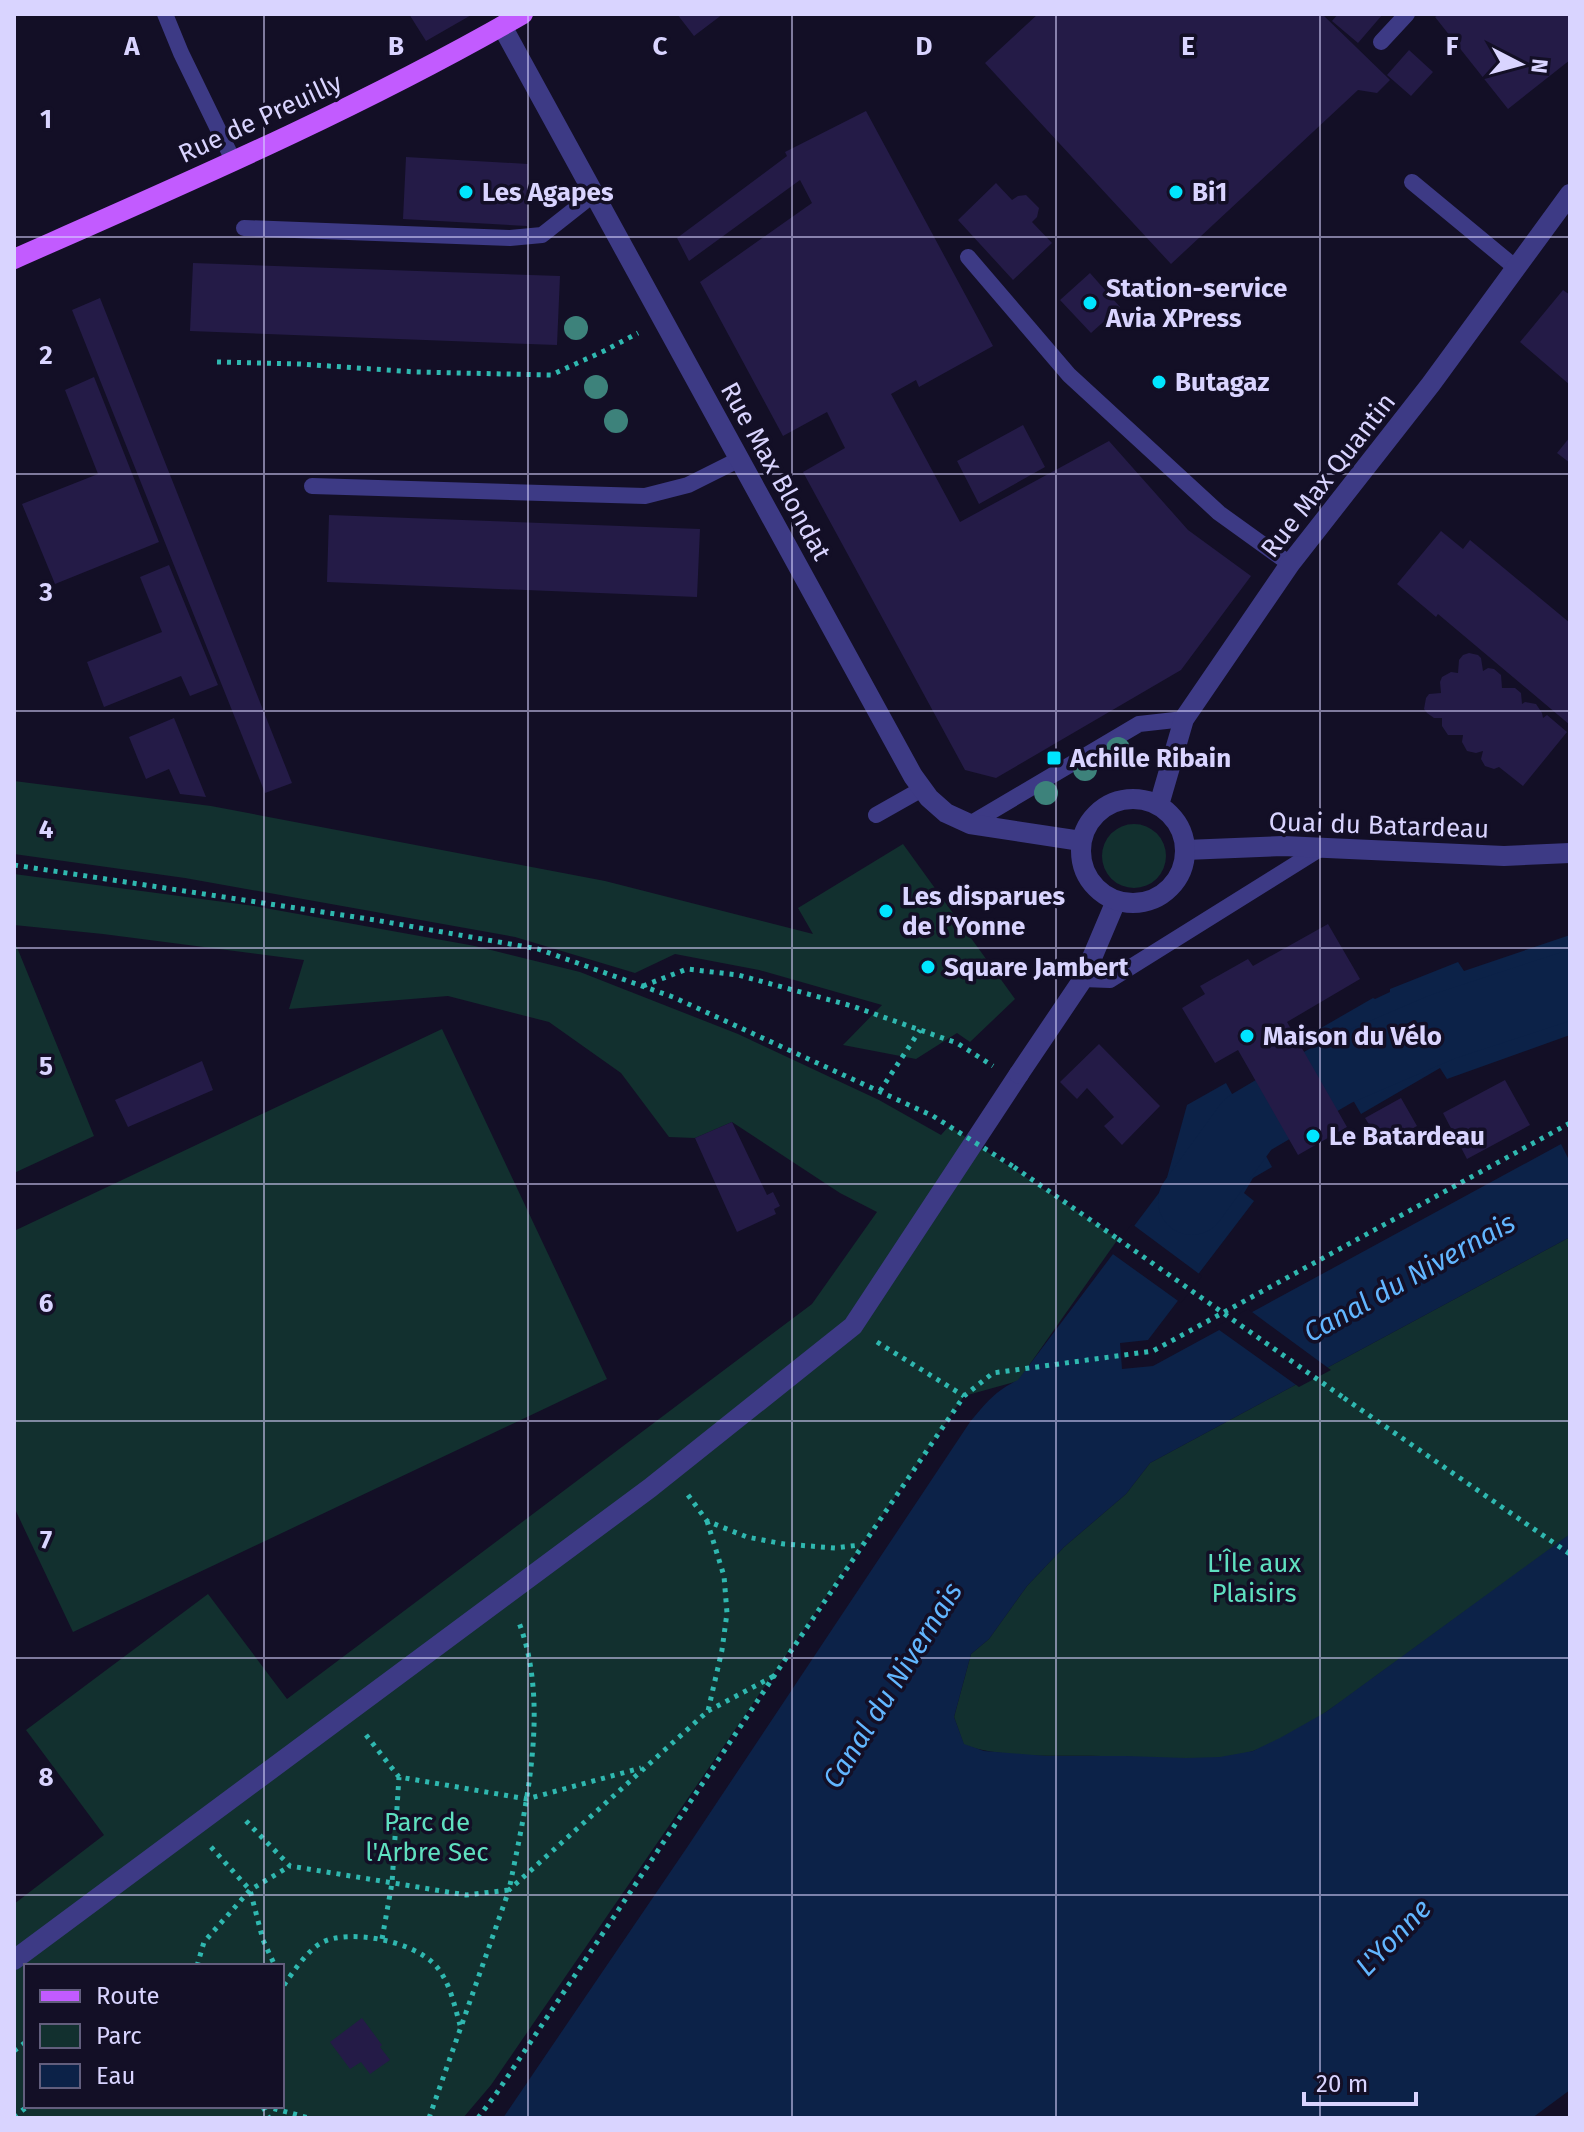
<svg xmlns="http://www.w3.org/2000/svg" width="1584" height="2132" viewBox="0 0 1584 2132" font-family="'Fira Sans',sans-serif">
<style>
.green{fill:#12302f;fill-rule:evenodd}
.water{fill:#0c2248}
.pier{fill:#130f26}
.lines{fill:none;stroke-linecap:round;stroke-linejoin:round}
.river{stroke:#0c2248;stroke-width:68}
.building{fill:#241b47}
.path{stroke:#2fb8b0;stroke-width:5;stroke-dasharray:4 6;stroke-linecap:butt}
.service{stroke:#3d3a85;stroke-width:16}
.pedestrian{stroke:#3d3a85;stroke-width:20}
.minor{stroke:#3d3a85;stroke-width:20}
.tertiary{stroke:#3d3a85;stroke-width:20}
.primary{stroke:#c25bff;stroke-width:20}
.path-bridge{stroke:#2fb8b0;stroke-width:5;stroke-dasharray:4 6;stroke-linecap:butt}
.tree{fill:#3d827b}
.grid{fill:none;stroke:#d9d4ff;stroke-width:2;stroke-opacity:0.55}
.poi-dot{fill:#00e5ff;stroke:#130f26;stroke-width:3}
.labels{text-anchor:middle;stroke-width:7;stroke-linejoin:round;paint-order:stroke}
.street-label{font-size:26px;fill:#d9d4ff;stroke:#130f26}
.poi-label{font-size:26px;font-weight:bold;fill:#d9d4ff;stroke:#130f26;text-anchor:start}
.park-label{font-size:26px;fill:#5fe0c0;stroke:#130f26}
.water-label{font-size:28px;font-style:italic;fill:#62b6ff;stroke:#130f26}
.grid-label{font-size:26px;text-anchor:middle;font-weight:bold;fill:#d9d4ff;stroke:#130f26;stroke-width:7;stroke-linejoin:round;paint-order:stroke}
</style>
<rect width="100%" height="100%" fill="#130f26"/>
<path class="green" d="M14,781l197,25 394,75 208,53 -15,-26 105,-64 112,155 -45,43 -13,-9 -41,26 -73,-14 39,-40 -123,-35 -84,-16 -40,19 -120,-36 -330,-59 -171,-24z
M1102 856a32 32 0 1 1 64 0a32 32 0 1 1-64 0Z
M14,874l240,32 221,40 105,26 158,62 141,66 62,35 8,-9 169,113 -100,142 -54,15 -473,689 -28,33h-449v-214l90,-69 -78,-105 182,-136 79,105 525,-395 65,-92 -37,-19 -108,-71 -37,16 -26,-1 -48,-64 -72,-51 -101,-26 -159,13 15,-49 -201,-26 -89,-9zM26,1966h256v140h-256z
M14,940l80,196 -80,37z
M442,1029l165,350 -534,253 -59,-125v-276z
M1570,1237v297l-2,2c-60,45 -121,88 -181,132 -40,29 -87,67 -134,83 -47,15 -102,5 -151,5 -46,-1 -94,3 -138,-11l-10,-28 17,-63 18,-15 38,-53 37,-39 62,-53 24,-31z"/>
<path class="water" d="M1570,935v100l-123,44 -7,-11 -79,46 -47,-82 59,-34 2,1 15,-7v-3l68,-27 6,9z
M1226,1083l46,84 -19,11 -9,15 10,8 -106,139 -28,3 2,26 31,-3 408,-222 9,18v75l-420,226 -24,31 -62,53 -37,39 -38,53 -18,15 -17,63 10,27 20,7 62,5h80l60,2 34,-1 33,-6 27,-13 46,-26 244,-178v556l-38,28h-1029l185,-272 282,-424c16,-19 25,-31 48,-42l147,-195 22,-80z"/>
<path class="pier" d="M1132,1224l70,52 -21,27 -71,-51z
M1248,1309l83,61 -32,17 -84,-60z"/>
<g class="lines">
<path class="river" d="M1192,1201l56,-77 89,-52 105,-45 128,-42"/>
</g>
<path class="building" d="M409,14h64l-47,27z
M677,14h46l-29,22z
M1038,14h284l68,66 -13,13 -19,-3 -187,174 -186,-201z
M1338,14h45l-25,29 -26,-22z
M1439,14h131v46l-62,49 -73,-92z
M1409,50l24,22 -22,24 -24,-21z
M866,111l127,235 -74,41 -3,-7 -25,14 69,128 149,-81 79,89 63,46 -70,94 -185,108 -31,-8 -162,-298 42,-24 -18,-36 -44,24 -83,-154 112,-79 -12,-23 -111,81 -12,-23 110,-82 -2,-4z
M406,157l122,7 -1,62 -124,-7z
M996,183l16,17 6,-4 8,-1 13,13 -2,9 -5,5 20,21 -39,37 -55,-60z
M193,263l367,13 -3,69 -367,-14z
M1090,273l30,34 -29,26 -31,-33z
M1563,290l7,5v90l-50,-43z
M100,298l192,485 -27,10 -193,-483z
M94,377l65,165 -104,42 -33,-80 76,-30 -33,-84z
M1023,425l22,42 -66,37 -22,-43z
M1570,437v26l-13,-10z
M329,515l371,14 -3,68 -370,-15z
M1441,531l22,18 7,-9 100,83v102l-132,-111 -2,3 -39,-33z
M169,565l49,120 -28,11 -9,-20 -77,31 -17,-45 75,-30 -22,-55z
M1469,653l9,2 3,3 2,13 5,-3 6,1 7,6 1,13h13l6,5 1,11 3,-2 11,2 6,9 1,5 4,-3 20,17 -44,54 -24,-19 -5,2 -9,-3 -4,-7 2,-8 -7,2 -9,-2 -5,-9 1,-7h-15l-6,-9v-8h-8l-7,-5 -3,-4 2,-11 3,-4 12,-1 -1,-11 2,-5 9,-5 7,1 1,-13 4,-5z
M174,718l32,79 -26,-3 -11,-25 -23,10 -17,-42z
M1328,924l32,55 -73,43 60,105 -49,28 -60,-105 -23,13 -33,-55 23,-14 -5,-8 48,-27 5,7z
M1099,1044l61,62 -38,39 -18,-19 10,-9 -27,-29 -10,11 -17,-17z
M202,1061l11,29 -85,37 -13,-27z
M1505,1080l25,45 -63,34 -24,-46z
M1401,1098l16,28 -35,19 -17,-27z
M732,1122l35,73 6,-3 7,14 -6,3 2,5 -39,18 -42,-94z
M362,2018l20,27 -2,2 10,13 -20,14 -9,-12 -11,7 -20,-27z"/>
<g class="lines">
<path class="path" d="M217,362l83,2 116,8 135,3 53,-24 34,-18
M14,865l361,55 163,29 135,48 260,119
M643,986l44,-17 51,6 114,31 105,37 36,23
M880,1091l40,-61
M1014,1167l104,72
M877,1342l87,54
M1344,1398l226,156
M688,1495l19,26 40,16 37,7 51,4 25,-3
M708,1711l66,-35
M366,1735l33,42 128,22 114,-31
M246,1821l44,45 176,29 43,-5c17,-85 42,-186 9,-270
M211,1847l39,43 13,50 12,26
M382,1939l10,-56 7,-106
M197,1966l7,-24 46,-52 40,-24
M284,1985c9,-13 23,-34 37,-42 27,-15 90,-2 112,20 16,15 21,41 27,62
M14,2051l12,-9
M264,2106l45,12
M263,2107l6,11
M14,2117l14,-11
M429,2118l80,-228 199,-179 14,-61 5,-37 -3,-37 -17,-55
M478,2118l18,-24 278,-418 190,-280 29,-23 160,-22 417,-228"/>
<path class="service" d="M165,14l16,39 52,107
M1381,42l26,-28
M1412,182l104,86
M244,228l266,10 32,-3 52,-41
M968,257l101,118 150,138 71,51
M312,486l333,10 43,-11 52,-26
M876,815l46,-26
M970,824l169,-100 45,-5
M1083,979l27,1 213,-133"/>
<path class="pedestrian" d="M14,1960l636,-472 203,-162 166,-252"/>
<path class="minor" d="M1185,850l98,-4 221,10 66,-3
M1019,1074l64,-95 33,-78"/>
<path class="tertiary" d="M502,26l411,750 16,22 17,15 24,11 111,17
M1081 851a52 52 0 1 1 104 0a52 52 0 1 1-104 0Z
M1159,805l25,-86 106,-155 141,-180 139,-190"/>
<path class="primary" d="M14,259c172,-76 346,-151 509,-245"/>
<path class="path-bridge" d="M933,1116l81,51
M1118,1239l226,159"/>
</g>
<g class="tree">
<circle cx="576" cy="328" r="12"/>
<circle cx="596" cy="387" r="12"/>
<circle cx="616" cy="421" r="12"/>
<circle cx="1118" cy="749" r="12"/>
<circle cx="1085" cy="769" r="12"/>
<circle cx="1046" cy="793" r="12"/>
</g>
<path class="grid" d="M264,14v1952M528,14v2104M792,14v2104M1056,14v2104M1320,14v2104M14,237h1556M14,474h1556M14,711h1556M14,948h1556M14,1184h1556M14,1421h1556M14,1658h1556M14,1895h1556M264,2106v12"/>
<g class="poi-dot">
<circle cx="466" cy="192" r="8"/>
<circle cx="1176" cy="192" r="8"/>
<circle cx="1090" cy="303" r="8"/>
<circle cx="1159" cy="382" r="8"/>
<rect x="1046" y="750" width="16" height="16" rx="4"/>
<circle cx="886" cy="911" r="8"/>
<circle cx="928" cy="967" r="8"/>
<circle cx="1247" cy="1036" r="8"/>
<circle cx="1313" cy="1136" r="8"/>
</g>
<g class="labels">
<g class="street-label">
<text transform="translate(260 118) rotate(-25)" y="9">Rue de Preuilly</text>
<text transform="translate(776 471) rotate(61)" y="9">Rue Max Blondat</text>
<text transform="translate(1328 475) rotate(-52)" y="9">Rue Max Quantin</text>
<text transform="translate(1379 825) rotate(2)" y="9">Quai du Batardeau</text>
</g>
<g class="poi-label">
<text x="482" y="201">Les Agapes</text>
<text x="1192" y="201">Bi1</text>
<text x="1106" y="297">Station-service<tspan x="1106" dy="30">Avia XPress</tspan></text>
<text x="1175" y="391">Butagaz</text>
<text x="1070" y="767">Achille Ribain</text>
<text x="902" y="905">Les disparues<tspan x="902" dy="30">de l’Yonne</tspan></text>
<text x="944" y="976">Square Jambert</text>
<text x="1263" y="1045">Maison du Vélo</text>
<text x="1329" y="1145">Le Batardeau</text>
</g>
<g class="park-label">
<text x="1254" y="1572">L'Île aux<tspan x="1254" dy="30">Plaisirs</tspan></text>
<text x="427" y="1831">Parc de<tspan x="427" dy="30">l'Arbre Sec</tspan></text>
</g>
<g class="water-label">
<text transform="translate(1409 1277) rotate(-29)" y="10">Canal du Nivernais</text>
<text transform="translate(892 1685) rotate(-58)" y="10">Canal du Nivernais</text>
<text transform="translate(1393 1937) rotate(-46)" y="10">L'Yonne</text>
</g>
</g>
<g class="grid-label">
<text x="132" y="55">A</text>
<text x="396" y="55">B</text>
<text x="660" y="55">C</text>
<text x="924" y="55">D</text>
<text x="1188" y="55">E</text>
<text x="1452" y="55">F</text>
<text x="46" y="128">1</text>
<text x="46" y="364">2</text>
<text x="46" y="601">3</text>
<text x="46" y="838">4</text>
<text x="46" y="1075">5</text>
<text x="46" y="1312">6</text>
<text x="46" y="1549">7</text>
<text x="46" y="1786">8</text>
</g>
<rect width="1584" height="2132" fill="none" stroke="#d9d4ff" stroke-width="32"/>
<rect x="24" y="1964" width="260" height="144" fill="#130f26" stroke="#625e7d" stroke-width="2"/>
<rect x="40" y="1990" width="40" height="12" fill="#c25bff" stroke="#625e7d" stroke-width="2"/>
<text x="96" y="2004" font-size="24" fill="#d9d4ff">Route</text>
<rect x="40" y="2024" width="40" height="24" fill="#12302f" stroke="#625e7d" stroke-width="2"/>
<text x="96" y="2044" font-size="24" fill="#d9d4ff">Parc</text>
<rect x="40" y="2064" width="40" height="24" fill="#0c2248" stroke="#625e7d" stroke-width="2"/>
<text x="96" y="2084" font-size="24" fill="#d9d4ff">Eau</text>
<g transform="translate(1520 64) rotate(96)" stroke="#130f26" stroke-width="6" paint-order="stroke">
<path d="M0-6L14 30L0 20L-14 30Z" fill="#d9d4ff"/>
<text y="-12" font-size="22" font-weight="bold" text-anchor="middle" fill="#d9d4ff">N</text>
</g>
<path d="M1304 2092v12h112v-12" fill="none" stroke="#d9d4ff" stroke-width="4"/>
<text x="1316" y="2092" font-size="24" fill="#d9d4ff" stroke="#130f26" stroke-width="6" paint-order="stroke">20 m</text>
</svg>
